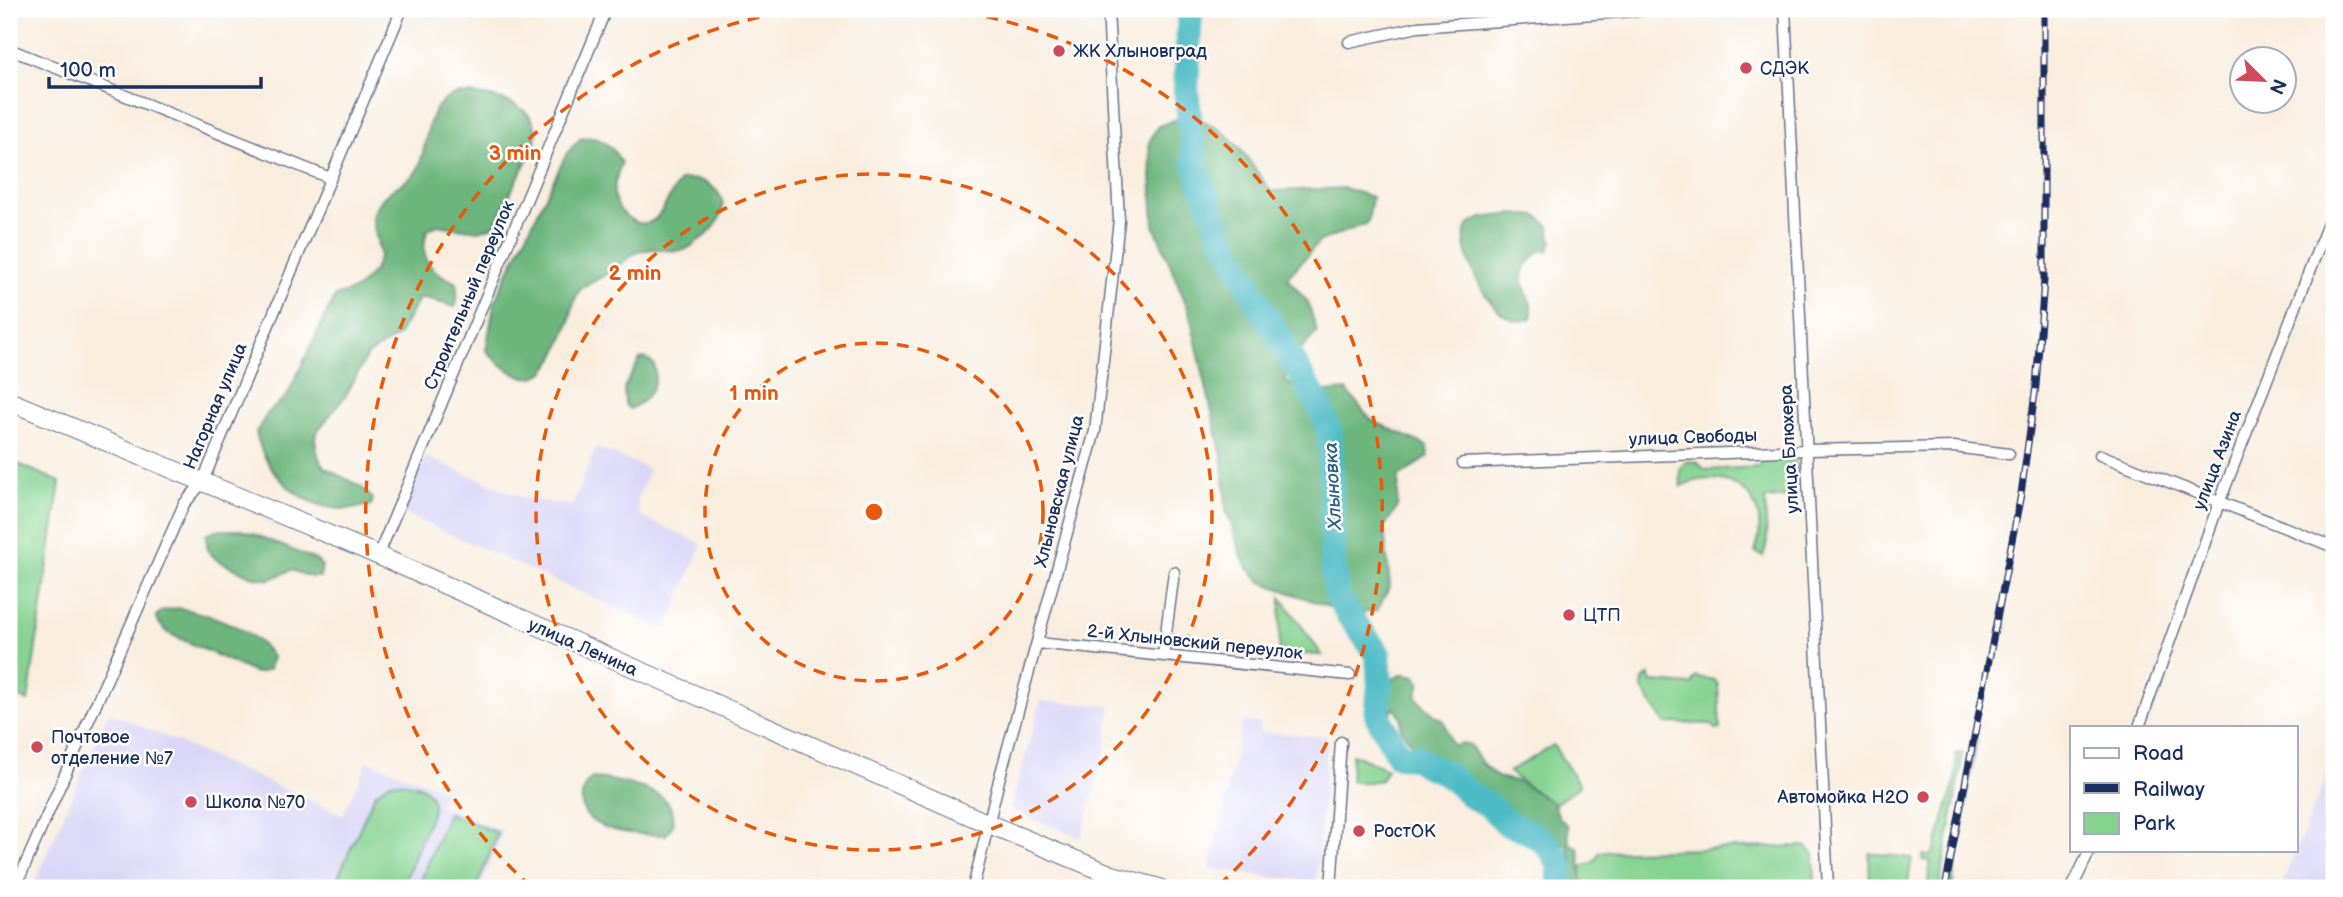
<svg xmlns="http://www.w3.org/2000/svg" width="2343" height="897" viewBox="0 0 2343 897" font-family="'Balsamiq Sans',sans-serif">
<style>
.built{fill:#d9d6f7}
.green{fill:#86d391;stroke:#508178;stroke-width:2}
.forest{fill:#6cb57b;stroke:#44726c;stroke-width:2}
.lines{fill:none;stroke-linecap:round;stroke-linejoin:round}
.river{stroke:#4ebbc6;stroke-width:26}
.street-casing{stroke:#69728b;stroke-width:13}
.primary-casing{stroke:#69728b;stroke-width:20}
.street{stroke:#fff;stroke-width:10}
.primary{stroke:#fff;stroke-width:18}
.rail-casing{stroke:#1b2f5e;stroke-width:7}
.rail{stroke:#fff;stroke-width:4.5;stroke-dasharray:13;stroke-linecap:butt}
.ring{fill:none;stroke:#e8590c;stroke-width:3.5;stroke-dasharray:12 9}
.poi-dot{fill:#d1495b;stroke:#fff;stroke-width:2.5}
.labels{text-anchor:middle;stroke-width:5;stroke-linejoin:round;paint-order:stroke}
.poi-label{font-size:18px;fill:#1b2f5e;stroke:#fff;text-anchor:start}
.street-label{font-size:18px;fill:#1b2f5e;stroke:#fff}
.water-label{font-size:19px;font-style:italic;fill:#2d6082;stroke:#fff}
.centre{fill:#e8590c;stroke:#fff;stroke-width:3.5}
.ring-label{font-size:21px;text-anchor:middle;font-weight:bold;fill:#e8590c;stroke:#fff;stroke-width:5;stroke-linejoin:round;paint-order:stroke}
</style>
<rect width="100%" height="100%" fill="#fff"/>
<filter id="ink" filterUnits="userSpaceOnUse"><feTurbulence type="fractalNoise" baseFrequency=".0143" numOctaves="2"/><feDisplacementMap in="SourceGraphic" scale="14" xChannelSelector="R" yChannelSelector="G"/><feConvolveMatrix kernelMatrix="1 2 1 2 8 2 1 2 1" color-interpolation-filters="sRGB"/></filter>
<filter id="wash" filterUnits="userSpaceOnUse"><feTurbulence type="fractalNoise" baseFrequency=".00686" numOctaves="4" result="noise"/><feDisplacementMap in="SourceGraphic" scale="28" xChannelSelector="R" yChannelSelector="G"/><feGaussianBlur stdDeviation="1.57" result="paint"/><feColorMatrix in="noise" values="0 0 0 0 0 0 0 0 0 0 0 0 0 0 0 0 0 1.4 0 .05"/><feComposite in="paint" operator="in"/></filter>
<g filter="url(#wash)">
<rect width="100%" height="100%" fill="#f9edde"/>
<path class="built" d="M596,447l53,22 -12,32 2,12 5,5 58,26 -36,86 -264,-117 24,-56 98,41 48,8z
M1041,701l70,5 -5,41 -25,91 -68,-27 -3,-3z
M109,712l234,103 25,-54 77,29 -6,15 64,26 -23,57h-448z
M1242,722l18,1v9l68,5 -12,145 -106,-13z
M2334,760v128h-54z"/>
<path class="green" d="M1788,456l9,8 2,22 -12,3v8l-22,2 2,44 -4,13 -8,-4c19,-52 -24,-89 -74,-66l-1,-18 7,-7 10,1 8,8 54,-3 4,-9z
M9,460l51,22 -32,219 -19,-8z
M1281,597l41,58 -43,-3z
M1649,675l3,7 40,3 4,-8 19,3 3,5 2,44 -4,1 -5,-6 -46,-1 -23,-34 1,-9z
M1975,739h2l-25,149h-3z
M1553,745l27,41 -27,19 -44,-33z
M1957,753h5l-1,16 -22,119h-12l4,-27 -9,-1 1,-5 8,1 5,-10 19,-65z
M1352,754l35,15 -6,11 -20,3 -10,-2z
M390,782c20,0 44,3 43,27l-31,79h-69l42,-94z
M448,813l50,20 -22,55h-58z
M1805,846l9,8 1,34h-228l-6,-9 1,-13 12,-4 6,-10z
M1869,853l43,5 -5,30h-37z"/>
<path class="forest" d="M457,94c31,0 90,8 77,52l-40,80 -16,5 -41,-6 -10,5c-9,32 4,41 30,53v18l-2,6 -35,-10 -22,39 -31,20 -21,39 -30,38 -1,6 3,17 6,11 37,20 12,12 -2,6c-9,1 -18,5 -27,4 -44,-1 -79,-36 -88,-77l12,-19 19,-17 48,-100 22,-7 17,-18 6,-16 -8,-39c3,-6 7,-13 11,-18 11,-13 30,-16 36,-32 11,-27 4,-62 38,-72z
M1180,118c48,0 65,39 91,73l73,-3 28,9 -4,26 -48,18 -33,37 21,24 9,30 -28,31 -4,17 17,14 44,-4 25,30 56,26 1,11 -29,20 -2,31 -13,19 6,59 -13,25 -29,3 -87,-32 -13,-14 -6,-11 -16,-49 -3,-47 -34,-150 -35,-86 -5,-83 9,-16z
M591,137c16,4 23,12 30,26 -3,11 -10,26 -6,37 5,16 27,33 42,17 10,-11 14,-26 24,-37 12,-1 19,-2 30,6 24,17 6,44 -13,55 -4,3 -10,8 -14,9 -16,3 -32,-5 -48,3 -9,5 -17,13 -26,19 -8,6 -20,10 -28,16 -9,9 -10,23 -13,35 -4,12 -17,45 -28,51 -19,12 -43,-11 -55,-24l8,-45 6,-16 67,-136 13,-14z
M1511,214l26,2 11,8 4,17 -4,10 -7,-1c-39,32 -3,44 -10,68 -33,19 -71,-60 -66,-85 1,-4 3,-7 5,-10l12,-5z
M645,358l9,6c5,20 -6,37 -24,45l-5,-4 -1,-17 16,-29z
M215,530h26l13,4 62,26 6,6 -2,11h-9l-20,-7 -22,10 -19,-4 -33,-16 -9,-9 -2,-16z
M178,608c32,6 76,20 94,49l-3,12 -10,4 -6,-1 -85,-39 -10,-11 -2,-6 6,-5z
M1404,674l12,2 4,7 -4,14c9,9 17,19 28,24l7,22 4,3 7,-3 8,2 12,18 15,14 23,5 34,22 5,14 9,8 1,18 9,3c5,13 -1,31 9,41h-17l2,-27 -6,-17 -19,-6 -10,-11 -32,-10 -14,-18 -17,-6 -28,-25 -23,-8 -22,-31v-12l-5,-8h-4l-2,12 -8,3 -8,-8 -2,-10c9,-15 15,-27 32,-32z
M592,778c19,1 65,10 76,25 5,6 4,15 5,22l-7,10c-25,0 -88,-1 -84,-38 1,-7 3,-15 10,-19z"/>
<g class="lines">
<path class="river" d="M1190,9l-4,81 10,80 26,65 33,62 65,110 10,26 3,134 4,27 11,20 30,40 2,32 -3,29 22,41 18,1 9,8 20,8 27,24 15,7 20,20 20,7 15,10 10,11 7,14v22"/>
</g>
</g>
<g filter="url(#ink)">
<g class="lines">
<g class="street-casing">
<path id="street" d="M1785,9l43,879
M1349,42l69,-15 243,-18
M9,49l321,129
M2100,455l234,92
M1463,463l344,-13 147,-3 55,7
M378,556l228,-547
M1037,643l313,32
M1163,656l11,-84
M2139,727l80,-224 115,-295
M15,888l169,-384 18,-21 200,-474
M973,888l26,-108 96,-349 24,-211 -11,-211
M1331,888l10,-146
M2072,888l18,-38"/>
</g>
<g class="primary-casing">
<path id="primary" d="M9,401l352,147 628,276 123,51 47,13"/>
</g>
<use href="#street" class="street"/>
<use href="#primary" class="primary"/>
<g class="rail-casing">
<path id="rail" d="M1945,888l76,-394 15,-108 8,-106v-271"/>
</g>
<use href="#rail" class="rail"/>
</g>
</g>
<g class="ring">
<circle cx="874" cy="512" r="169"/>
<circle cx="874" cy="512" r="338"/>
<path d="M531 887A508 508 0 0 1 803 9M945 9A508 508 0 0 1 1217 887"/>
</g>
<g class="poi-dot">
<circle cx="1059" cy="51" r="7"/>
<circle cx="1746" cy="68" r="7"/>
<circle cx="1569" cy="615" r="7"/>
<circle cx="37" cy="747" r="7"/>
<circle cx="1923" cy="797" r="7"/>
<circle cx="191" cy="802" r="7"/>
<circle cx="1359" cy="831" r="7"/>
</g>
<g class="labels">
<g class="poi-label">
<text x="1073" y="57">ЖК Хлыновград</text>
<text x="1760" y="74">СДЭК</text>
<text x="1583" y="621">ЦТП</text>
<text x="51" y="743">Почтовое<tspan x="51" dy="21">отделение №7</tspan></text>
<text x="1909" y="803" text-anchor="end">Автомойка H2O</text>
<text x="205" y="808">Школа №70</text>
<text x="1373" y="837">РостОК</text>
</g>
<g class="street-label">
<text transform="translate(469 295) rotate(-67)" y="6">Строительный переулок</text>
<text transform="translate(215 406) rotate(-67)" y="6">Нагорная улица</text>
<text transform="translate(1693 437) rotate(-2)" y="6">улица Свободы</text>
<text transform="translate(1789 449) rotate(-93)" y="6">улица Блюхера</text>
<text transform="translate(2217 460) rotate(-69)" y="6">улица Азина</text>
<text transform="translate(1059 491) rotate(-76)" y="6">Хлыновская улица</text>
<text transform="translate(1195 642) rotate(6)" y="6">2-й Хлыновский переулок</text>
<text transform="translate(583 647) rotate(24)" y="6">улица Ленина</text>
</g>
<g class="water-label">
<text transform="translate(1332 486) rotate(-93)" y="7">Хлыновка</text>
</g>
</g>
<circle cx="874" cy="512" r="10" class="centre"/>
<g class="ring-label">
<text x="515" y="160">3 min</text>
<text x="635" y="280">2 min</text>
<text x="754" y="400">1 min</text>
</g>
<rect width="2343" height="897" fill="none" stroke="#fff" stroke-width="35"/>
<rect x="2070" y="726" width="228" height="126" fill="#ffffff" stroke="#a4acbf" stroke-width="2"/>
<rect x="2084" y="748" width="35" height="10" fill="#ffffff" stroke="#a4acbf" stroke-width="2"/>
<text x="2133" y="760" font-size="21" fill="#1b2f5e">Road</text>
<rect x="2084" y="783" width="35" height="10" fill="#1b2f5e" stroke="#a4acbf" stroke-width="2"/>
<text x="2133" y="796" font-size="21" fill="#1b2f5e">Railway</text>
<rect x="2084" y="813" width="35" height="21" fill="#86d391" stroke="#a4acbf" stroke-width="2"/>
<text x="2133" y="830" font-size="21" fill="#1b2f5e">Park</text>
<g transform="translate(2263 80) rotate(114)"><circle r="33" fill="#ffffff" stroke="#a4acbf" stroke-width="2"/>
<path d="M0-5L12 26L0 18L-12 26Z" fill="#d1495b"/>
<text y="-10" font-size="19" font-weight="bold" text-anchor="middle" fill="#1b2f5e">N</text>
</g>
<path d="M49 77v10h212v-10" fill="none" stroke="#1b2f5e" stroke-width="3.5"/>
<text x="60" y="77" font-size="21" fill="#1b2f5e" stroke="#ffffff" stroke-width="5" paint-order="stroke">100 m</text>
</svg>
